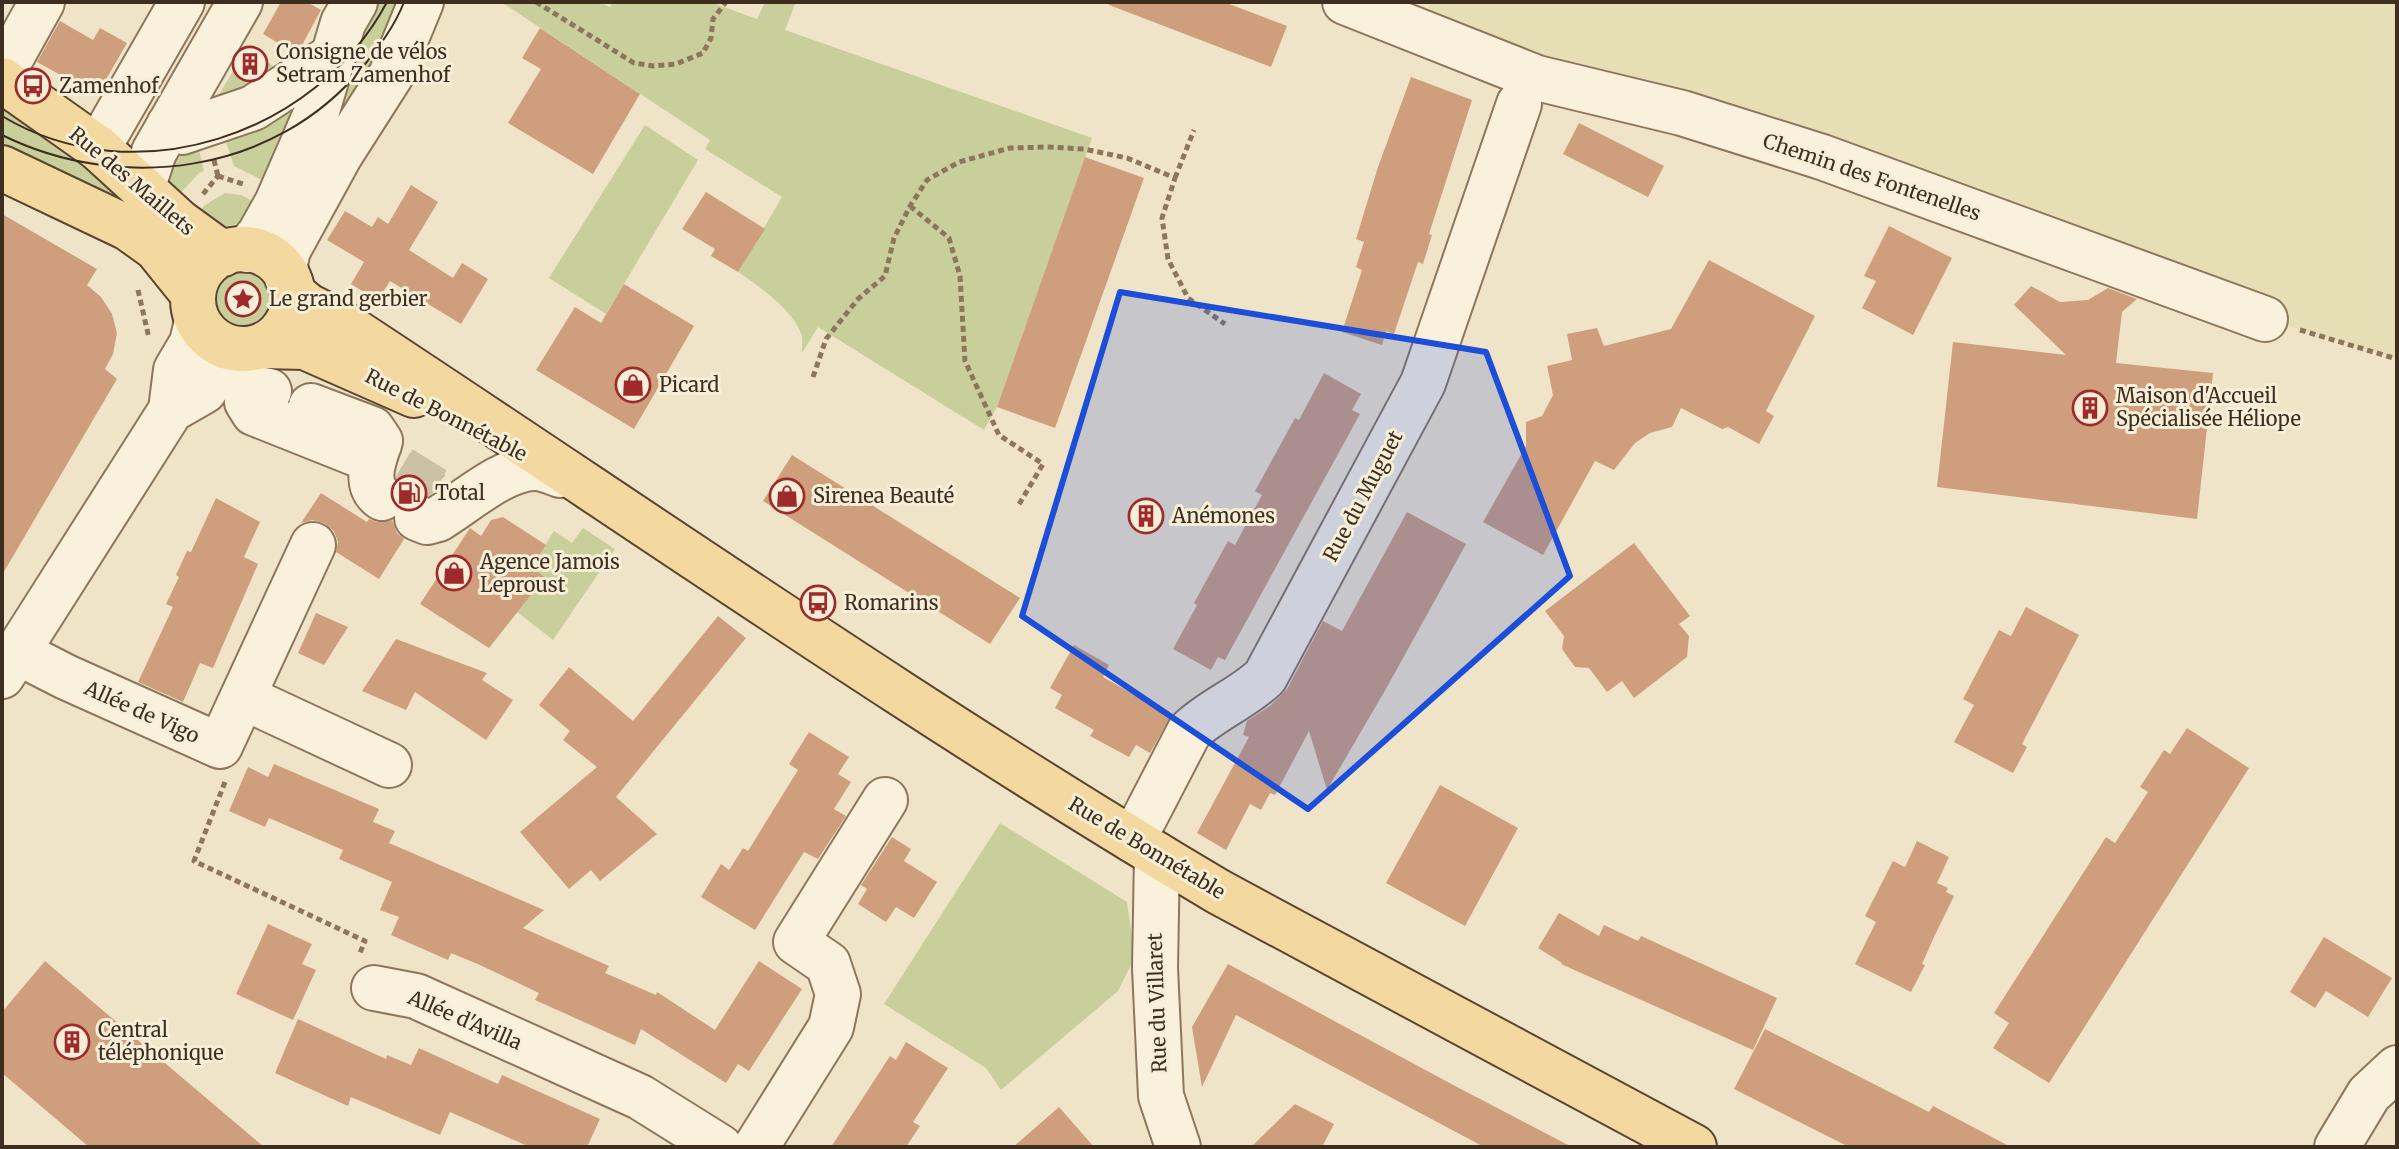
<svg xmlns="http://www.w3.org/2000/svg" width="2399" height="1149" viewBox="0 0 2399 1149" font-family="Merriweather,serif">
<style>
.farmland{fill:#e6deb5}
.green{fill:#c9cf9b}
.building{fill:#cf9f7d}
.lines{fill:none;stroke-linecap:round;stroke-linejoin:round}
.minor-tunnel{stroke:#ccc0a6;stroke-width:44;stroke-dasharray:44 22;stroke-linecap:butt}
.minor-casing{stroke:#8d765c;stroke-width:48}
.major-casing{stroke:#5b4430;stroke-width:48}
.path{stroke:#8d765c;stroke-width:5;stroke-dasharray:6 4;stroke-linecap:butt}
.minor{stroke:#faf1dc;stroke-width:44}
.major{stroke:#f3d9a0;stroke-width:44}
.tram{stroke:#3d2e20;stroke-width:2}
.marked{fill:#1d4ed8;fill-opacity:0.2;stroke:#1d4ed8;stroke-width:6;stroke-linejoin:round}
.labels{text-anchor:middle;stroke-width:6;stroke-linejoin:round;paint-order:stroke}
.poi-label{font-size:20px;fill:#3d2e20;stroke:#f7eed8;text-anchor:start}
.street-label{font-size:20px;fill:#3d2e20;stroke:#f7eed8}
</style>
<rect width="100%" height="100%" fill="#f0e4c8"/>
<path class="farmland" d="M1431,2h966v357l-132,-40 -845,-287z"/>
<path class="green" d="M372,2h43l-102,154z
M501,2h96l13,5 3,-5h97l47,17 8,-17h31l-11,28 307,108 -95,269 -13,23 -166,-103 -16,26c0,-6 1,-15 -1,-20 -9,-23 -43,-48 -63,-61l44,-75 -77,-48 5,-9z
M247,48l36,25 -68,28z
M315,78l-45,106 -36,-18 -12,-36z
M2,102l159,121 -159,-67z
M645,125l53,35 -92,154 -57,-36z
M196,138l8,33 -5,2 -23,25 -10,-9 -1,-29z
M225,193l16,2 16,8c-21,28 -31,29 -61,12l9,-10z
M214 300a29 29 0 1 1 58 0a29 29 0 1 1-58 0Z
M583,528l32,21 -62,91 -36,-28 28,-35 -14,-10 23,-36 18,12z
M1000,823l127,79 8,55 -17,34 -117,99 -15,-22 -102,-64z"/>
<path class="building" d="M281,2h26l14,8 -20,37 -8,5 -30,-18z
M1109,2h115l63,24 -16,41 -162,-62z
M60,21l33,19 7,-12 27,15 -30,52 -60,-33z
M540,28l100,66 -47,80 -85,-51 33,-54 -19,-11z
M1411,77l61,23 -43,134 3,1 -9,29 -5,-2 -24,72 -8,-3 -4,14 -40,-13 20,-62 -6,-3 8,-25 -8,-3 22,-72z
M1579,123l85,43 -16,31 -85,-43z
M1085,157l59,21 -89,250 -58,-21z
M411,185l27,17 -29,48 44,28 9,-15 26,16 -27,45 -71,-43 -12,19 -11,-6 -16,-10 13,-22 -37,-22 18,-29 27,16 6,-10 10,7z
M706,192l59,37 -27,43 -27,-16 4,-7 -33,-20z
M2,214l95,55 -10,16 14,12 11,17 5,19 -4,21 -8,15 12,10 -115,196z
M1889,226l63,32 -39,77 -51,-27 14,-27 -12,-5z
M1709,260l106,56 -49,95 8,5 -15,28 -31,-17 -6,2 -41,-21 -9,19 -22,6 -15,10 -21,27 -19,-9 -52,94 -60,-33 43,-76v-24l16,-6 11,-21 -6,-29 25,-6 -5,-26 30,-6 7,18 67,-17z
M624,284l70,42 -60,103 -98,-59 39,-63 26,16z
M2031,286l29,16 28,-2 20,-12 29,11 -15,13 -6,51 97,10 -16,146 -260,-32 16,-145 113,13 -52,-50z
M1324,373l37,21 -9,16 8,4 -135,246 -7,-3 -7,13 -38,-21 24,-44 -3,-2 34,-62 7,4 27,-50 -7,-4 40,-73 4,2z
M410,453l35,22 -17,21 -14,-3 -8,3v-6l-9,-13z
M792,455l228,143 -30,46 -227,-143z
M321,493l46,29 2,-3 8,3 15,-2 5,13 7,6 -25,40 -43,-27 2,-10 -4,-11 -10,-8 -12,-3 -11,3z
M216,498l44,24 -16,35 14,7 -45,104 -13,-5 -17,39 -45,-20 35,-75 -7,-3 13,-27 -3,-2 11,-24 4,1z
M1407,512l59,32 -79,143 -60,103 -18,-59 -34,64 -5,-2 -9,17 -11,-6 -24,46 -29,-17 52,-96 -6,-2 4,-14 24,-16 16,-16 36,-68 19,10z
M503,517l43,28 -15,22 14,10 -56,71 -69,-44 50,-76 11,8 10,-16z
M1634,543l56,73 -11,8 10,12 -2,21 -53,41 -12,-17 -15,11 -18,-24 -14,-1 -13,-18 2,-13 -19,-25z
M2026,607l53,28 -57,109 5,3 -14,26 -59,-31 20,-37 -11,-6 36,-69 12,6z
M316,613l32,14 -24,38 -26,-12z
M718,616l28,22 -130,159 41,37 -57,47 -9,-11 -22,19 -49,-57 77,-65 -34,-27 7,-9 -31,-26 30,-38 64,54z
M396,639l91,34 -5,7 31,20 -27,40 -71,-48 -9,18 -44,-19z
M1074,645l35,20 -6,12 68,39 -21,37 -14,-8 -7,12 -39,-21 4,-6 -39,-22 7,-13 -12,-7z
M2187,728l62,40 -200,315 -56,-35 16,-25 -15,-10 112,-176 9,6 33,-51 -8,-5 24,-37 6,4z
M809,732l40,25 -11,17 13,8 -17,27 12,7 -28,43 -14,-7 -49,78 -54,-33 20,-33 8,6 14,-22 5,3 50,-81 -9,-6z
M274,764l105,45 -6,13 22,9 -6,12 155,67 -21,18 86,38 -4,7 51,22 1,-3 58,38 44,-69 43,28 -53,82 -11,-7 -12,19 -85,-54 -6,16 -100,-45 4,-7 -59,-28 -29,-12 -3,7 -57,-25 8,-18 -19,-7 12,-28 -53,-23 4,-9 -74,-32 -4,9 -36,-16 19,-44 20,10z
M1440,785l78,43 -53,98 -79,-43z
M892,837l19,12 -7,12 33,21 -23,36 -18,-11 -10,15 -28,-18 9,-15 -6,-4z
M1917,841l32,16 -12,26 11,5 -2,4 8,4 -20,41 -12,27 3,1 -14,27 -56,-28 21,-42 -11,-6 28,-55 12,6z
M1559,913l40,23 5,-11 34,16 3,-5 136,62 -24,52 -192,-86 1,-1 -24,-15z
M268,924l44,20 -10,20 14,6 -23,50 -57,-26z
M2324,937l68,41 -24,39 -42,-26 -11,17 -25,-16z
M45,961l48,41 171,145h-175l-87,-74v-61z
M1228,964l231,124 113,59h-88l-248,-132 -34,72 -10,-60z
M298,1019l88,40 1,-4 24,10 8,-17 79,36 4,-9 98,44 -13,28h-57l-80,-35 -10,23 -89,-38 -3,9 -73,-33z
M1765,1029l164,83 4,-6 78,41h-162l-115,-58z
M906,1042l42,26 -35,54 7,4 -14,21h-75l59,-91 6,4z
M1295,1104l39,20 -12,23h-71z
M1059,1107l35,40h-81z"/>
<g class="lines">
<path class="minor-tunnel" d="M401,468l34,21"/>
<g class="minor-casing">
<path id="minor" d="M1345,2l192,76 145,35 140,44 443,162
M2,74l40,-72
M169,125l13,7 71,-24 80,-52
M98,148l84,-146
M142,189l12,-37 86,-150
M246,250l13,-15 18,-32 40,-92 26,-88 12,-21
M287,278l-2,-14 3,-14 52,-95 51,-80 30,-73
M269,391l-12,-2 -7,5 -3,8 7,11 108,43c11,0 16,-5 18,-15l-8,-12 -61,-23
M171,410l33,-19 20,-29 16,-13
M378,447c-6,17 -13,39 4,51
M417,518l10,4 11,-3c27,-16 65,-51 97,-51 9,0 17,4 25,7
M17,652l49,25 154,69 93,-201
M2,676l169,-266 5,-40 16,-27 5,-22
M243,697l146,68
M1133,840l56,-108c22,-22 53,-33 76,-55l158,-294 96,-279
M1157,855l-2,113 6,128 17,51
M374,988l42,8 224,101 80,50
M756,1147l75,-120 7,-33 -10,-30 -32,-22 89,-142
M2337,1147l32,-53 28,-26"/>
</g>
<g class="major-casing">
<path id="major" d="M2,80l96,68 81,74 44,32
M2,168l126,60 28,20 37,46
M193 299a50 50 0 1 1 100 0a50 50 0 1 1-100 0Z
M292,293l16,13 34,17c291,191 577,391 877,569l475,255
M262,346l43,1 109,48"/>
</g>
<path class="path" d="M536,2l98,61 20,3 22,-2 27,-11 8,-15 2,-19 13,-17
M214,160l4,16
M218,176l25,8
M1175,178l19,-48
M203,194l15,-18
M910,206l39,32 11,38 5,85 34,74 44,29 -25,42
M138,290l11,48
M2300,330l97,29
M813,377l13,-38 32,-40 27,-23 9,-38 16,-32 17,-26 32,-18 51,-14 38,-1 36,2 43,9 48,20 -13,40 6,41 20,39 37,26
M225,782l-31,79 171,80 -5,12"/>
<use href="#minor" class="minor"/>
<use href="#major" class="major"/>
<path class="tram" d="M2,116c133,80 314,19 385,-114
M2,135c119,59 273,39 360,-67 16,-20 33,-42 42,-66"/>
</g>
<path class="marked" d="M1120,292l366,60 84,224 -262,233 -286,-193z"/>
<defs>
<g id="building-ring" transform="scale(1.8)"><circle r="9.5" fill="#f7eed8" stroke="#9e2a2b" stroke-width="1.5"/><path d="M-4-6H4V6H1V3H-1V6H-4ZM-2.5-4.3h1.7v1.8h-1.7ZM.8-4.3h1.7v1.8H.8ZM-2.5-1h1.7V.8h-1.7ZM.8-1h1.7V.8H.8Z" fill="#9e2a2b"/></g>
<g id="bus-ring" transform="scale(1.8)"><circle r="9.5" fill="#f7eed8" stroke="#9e2a2b" stroke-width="1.5"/><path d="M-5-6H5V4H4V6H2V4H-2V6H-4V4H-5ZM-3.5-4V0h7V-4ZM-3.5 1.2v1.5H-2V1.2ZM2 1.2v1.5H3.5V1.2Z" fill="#9e2a2b"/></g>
<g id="sight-ring" transform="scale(1.8)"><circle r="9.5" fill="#f7eed8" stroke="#9e2a2b" stroke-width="1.5"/><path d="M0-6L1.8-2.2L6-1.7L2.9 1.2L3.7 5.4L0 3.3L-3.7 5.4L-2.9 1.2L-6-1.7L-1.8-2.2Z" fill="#9e2a2b"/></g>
<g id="shop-ring" transform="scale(1.8)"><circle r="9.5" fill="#f7eed8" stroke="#9e2a2b" stroke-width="1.5"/><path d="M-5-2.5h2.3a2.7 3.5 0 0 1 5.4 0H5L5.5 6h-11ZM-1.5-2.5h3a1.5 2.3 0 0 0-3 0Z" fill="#9e2a2b"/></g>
<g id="fuel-ring" transform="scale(1.8)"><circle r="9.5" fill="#f7eed8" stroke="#9e2a2b" stroke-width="1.5"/><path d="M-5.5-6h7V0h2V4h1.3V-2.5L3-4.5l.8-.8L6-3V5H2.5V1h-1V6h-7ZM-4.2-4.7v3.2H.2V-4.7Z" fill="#9e2a2b"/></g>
</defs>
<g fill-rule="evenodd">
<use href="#building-ring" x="250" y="64"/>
<use href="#bus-ring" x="33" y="86"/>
<use href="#sight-ring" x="243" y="299"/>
<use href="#shop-ring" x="633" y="385"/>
<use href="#building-ring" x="2090" y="408"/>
<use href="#fuel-ring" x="409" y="493"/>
<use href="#shop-ring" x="787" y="496"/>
<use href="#building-ring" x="1146" y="516"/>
<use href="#shop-ring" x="454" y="573"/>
<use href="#bus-ring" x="818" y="603"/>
<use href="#building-ring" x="72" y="1042"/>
</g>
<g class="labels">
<g class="poi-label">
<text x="276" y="59">Consigne de vélos<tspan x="276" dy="23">Setram Zamenhof</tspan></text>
<text x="59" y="93">Zamenhof</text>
<text x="269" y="306">Le grand gerbier</text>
<text x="659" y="392">Picard</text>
<text x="2116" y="403">Maison d'Accueil<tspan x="2116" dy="23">Spécialisée Héliope</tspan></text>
<text x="435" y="500">Total</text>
<text x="813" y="503">Sirenea Beauté</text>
<text x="1172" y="523">Anémones</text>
<text x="480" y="569">Agence Jamois<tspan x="480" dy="23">Leproust</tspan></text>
<text x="844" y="610">Romarins</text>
<text x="98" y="1037">Central<tspan x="98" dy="23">téléphonique</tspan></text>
</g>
<g class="street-label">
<text transform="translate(1872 177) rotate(19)" y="7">Chemin des Fontenelles</text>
<text transform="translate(132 181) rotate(40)" y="7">Rue des Maillets</text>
<text transform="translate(446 415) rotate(27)" y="7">Rue de Bonnétable</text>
<text transform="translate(1363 496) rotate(-62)" y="7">Rue du Muguet</text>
<text transform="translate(142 712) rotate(24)" y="7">Allée de Vigo</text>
<text transform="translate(1147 848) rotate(31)" y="7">Rue de Bonnétable</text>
<text transform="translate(1157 1003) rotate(-92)" y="7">Rue du Villaret</text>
<text transform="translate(465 1020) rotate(23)" y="7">Allée d'Avilla</text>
</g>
</g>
<rect width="2399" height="1149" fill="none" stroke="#3d2e20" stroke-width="8"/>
</svg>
